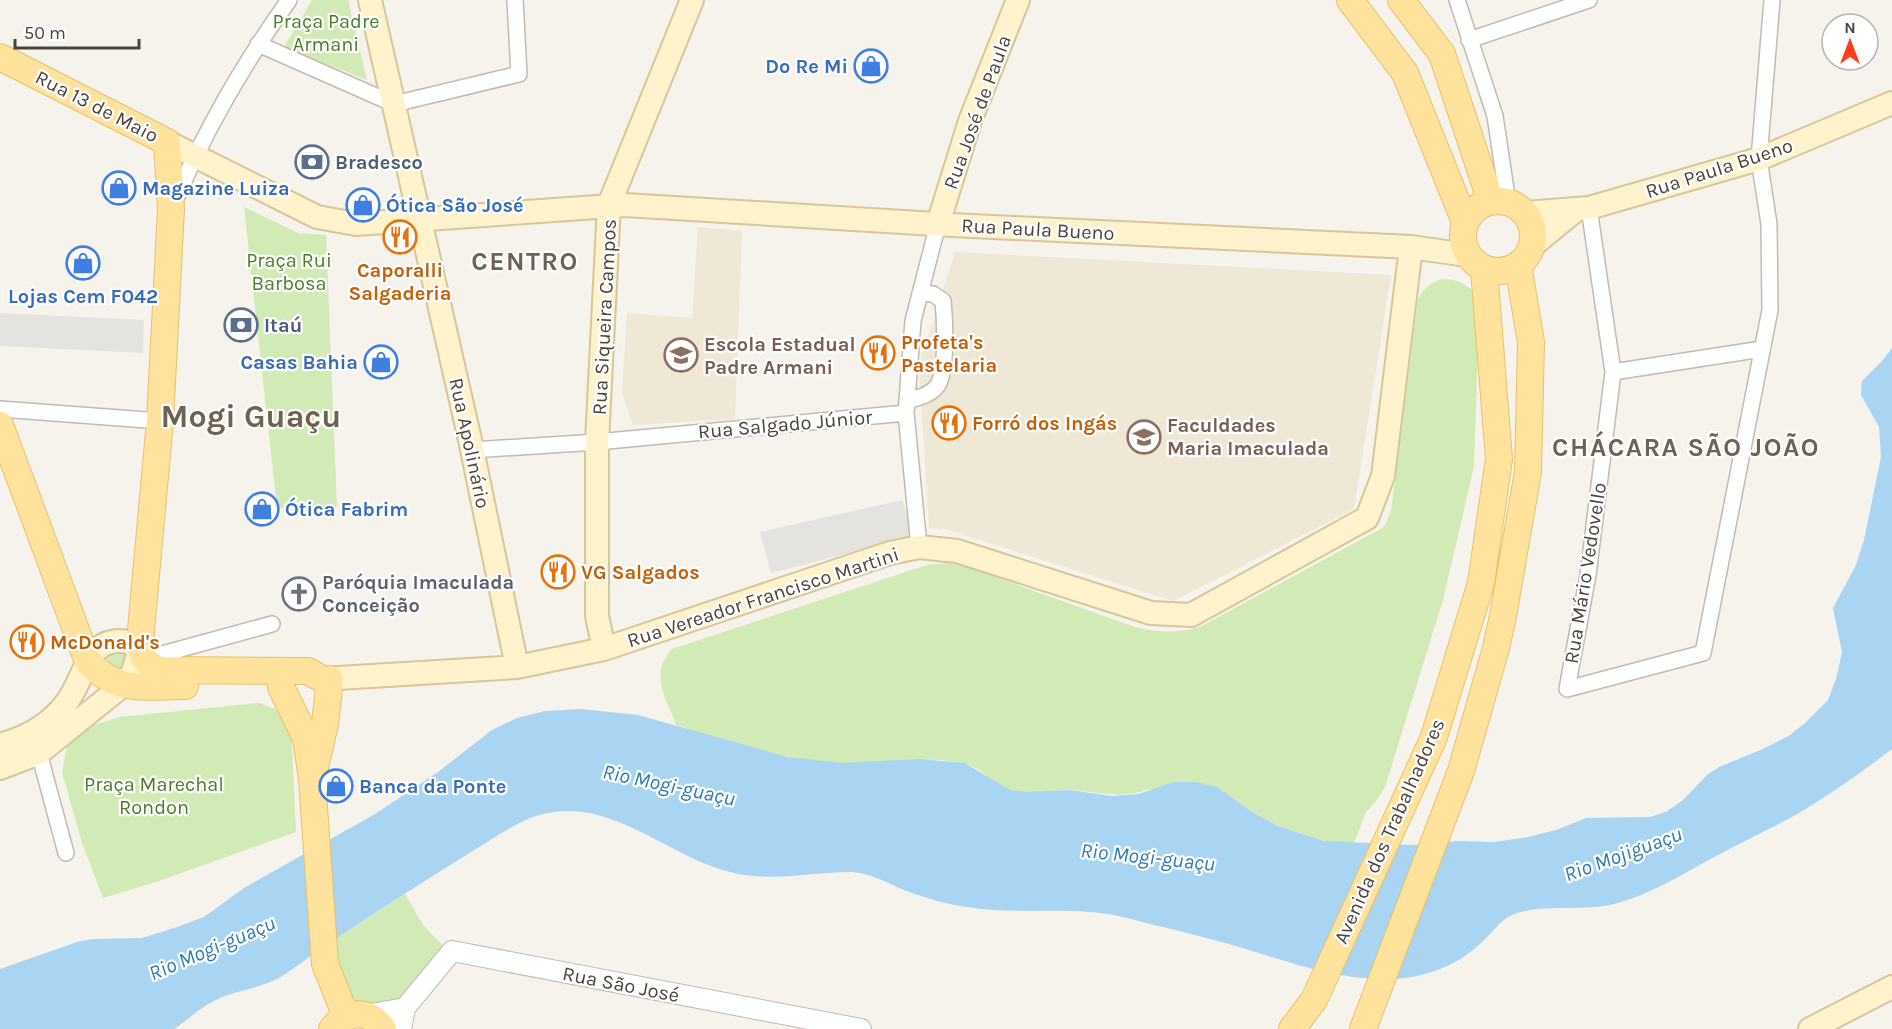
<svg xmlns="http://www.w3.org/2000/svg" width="1892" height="1029" viewBox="0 0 1892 1029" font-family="Karla,sans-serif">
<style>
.education{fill:#efe8d6}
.green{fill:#d2eab5}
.parking{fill:#e5e3e0}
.water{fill:#a9d4f2}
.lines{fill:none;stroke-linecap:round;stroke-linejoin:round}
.minor-casing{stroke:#c2bbae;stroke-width:18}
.tertiary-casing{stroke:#c2bbae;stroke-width:22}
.secondary-casing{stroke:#d6c79b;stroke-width:26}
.primary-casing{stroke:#e6c16a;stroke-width:28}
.minor{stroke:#fff;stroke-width:15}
.tertiary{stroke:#fff;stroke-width:20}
.secondary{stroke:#fff3cd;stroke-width:22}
.primary{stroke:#ffe39c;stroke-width:26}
.labels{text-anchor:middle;stroke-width:4.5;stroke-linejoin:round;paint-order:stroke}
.park-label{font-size:20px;fill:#4a7f2a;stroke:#fff}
.shop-label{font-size:20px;font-weight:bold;fill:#366cbe;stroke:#fff;text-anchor:start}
.street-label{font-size:20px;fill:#4b4439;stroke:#fff}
.service-label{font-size:20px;font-weight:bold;fill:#4e5e75;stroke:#fff;text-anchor:start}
.food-label{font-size:20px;font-weight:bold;fill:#c56008;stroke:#fff;text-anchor:start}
.education-label{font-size:20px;font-weight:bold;fill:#785e54;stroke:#fff;text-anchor:start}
.worship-label{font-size:20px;font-weight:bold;fill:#5b616d;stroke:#fff;text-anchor:start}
.water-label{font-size:21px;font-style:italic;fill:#2e7ab2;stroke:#fff}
.district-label{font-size:26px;font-weight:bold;letter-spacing:1.5px;fill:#6e6250;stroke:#fff}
.town-label{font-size:32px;font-weight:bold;fill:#6e6250;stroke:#fff}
</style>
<rect width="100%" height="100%" fill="#f6f3ec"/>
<path class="education" d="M698,227l44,4 -7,188 -102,6 -11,-32 5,-80 65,5z
M955,252l436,23 -37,234 -181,92 -229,-72 -15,-1 -10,-163z"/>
<path class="green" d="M312,0h36l19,80 -83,-33z
M244,207l54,26 28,2 11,272 -60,1z
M1442,279c13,0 20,3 30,11l6,58 -4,119 -31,133 -58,187 -8,13 -11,12 -12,31 -30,-2 -46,-15 -26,-14 -103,-23c-27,11 -52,2 -81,1 -18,-1 -40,6 -59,0 -17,-6 -28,-24 -47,-27 -41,-9 -81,2 -123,0 -56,-3 -110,-21 -163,-38 -10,-28 -27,-51 -4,-76l255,-84 20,-2 20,4 168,60c24,6 41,6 65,0l184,-100 7,-16 27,-212c6,-11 12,-16 24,-20z
M127,643v34l-33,-20z
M259,703l16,6 16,14 5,109 -140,50 -53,16 -21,-55 -20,-71 5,-27 17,-17 35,-11z
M405,894l18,31 25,26 -46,52 -49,5 -25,-64z"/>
<path class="parking" d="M0,313l144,7 -1,33 -143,-7z
M903,500l9,37 -141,36 -11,-41z"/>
<path class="water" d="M1892,348v401c-30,23 -61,45 -93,64 -27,15 -56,28 -83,43 -31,17 -69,40 -102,48 -32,8 -75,-1 -102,11 -13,6 -18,16 -28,25 -24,25 -59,38 -93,39 -53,2 -105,-18 -155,-33 -24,-7 -49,-13 -73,-19 -18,-4 -36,-10 -55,-13 -46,-7 -94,1 -141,-7 -21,-3 -42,-9 -63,-17 -17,-7 -33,-17 -53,-18 -38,0 -74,9 -112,2 -69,-12 -127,-82 -203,-58 -22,7 -46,25 -65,36 -49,30 -96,61 -143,92 -16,10 -30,22 -46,32 -19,12 -41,13 -62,22 -17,7 -31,21 -46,31h-174v-60l77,-27 17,-3 48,-1 32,-10 30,-11 40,-29 131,-74 63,-42 54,-42 25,-12 28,-7 36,-2 57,6 150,42 53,6 79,-4 45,4 45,27 16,2 43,-2 44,6 25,-2 36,-12h21l22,5 35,25 26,14 46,15 90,4 43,-4 38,1 33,-5 28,-7 30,-12 64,-1 16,-5 17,-12 24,-25 12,-8 44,-18 27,-14 15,-12 23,-23 8,-21 6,-27 -9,-44 23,-43 8,-25 17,-83 -2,-30 -18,-32 1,-14 21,-21z"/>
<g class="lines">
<g class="minor-casing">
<path id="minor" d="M1457,0l38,116 13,87
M1469,40l120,-40
M258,44l136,60 125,-30 -4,-74
M175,201c30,-71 69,-138 114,-201
M1589,208l24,164 -25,203 -21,114 136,-36 67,-343 -1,-86 -10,-65 13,-159
M1613,372l149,-23
M907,401c11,-3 27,-7 32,-18 8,-19 6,-62 4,-82l-10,-7 -13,-1
M0,409l160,12
M472,450l125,-8 309,-29
M919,547l-13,-134 7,-92 25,-97
M144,659l128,-35
M39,753l27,100"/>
</g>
<g class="tertiary-casing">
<path id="tertiary" d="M366,1015l39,-7
M401,1029l4,-21 47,-57 409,78"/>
</g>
<g class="secondary-casing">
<path id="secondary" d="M370,0l100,440 47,227
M167,142l150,75 39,7 269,-19 327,20 459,22 56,8
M1524,213l65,-5 170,-49 133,-56
M938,224l32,-103 48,-121
M1532,246l44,-36
M604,649l-7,-33v-174l12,-237 83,-205
M322,679l195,-12 87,-18 286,-96 29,-6 38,4 194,62 40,2 176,-97 16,-42 28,-229
M0,745c26,-7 51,-21 67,-43 10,-14 16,-32 24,-47 14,-16 32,-18 49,-7l-7,24 -11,14 -83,67 -39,15
M1810,1029l82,-42"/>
</g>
<g class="primary-casing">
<path id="primary" d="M1350,0l55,73 60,149
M1401,0l41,54 49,148
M0,57l167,85 4,67 -11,212 -19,209c-1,20 -2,31 19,40l148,1 14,8
M1463 236a35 35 0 1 1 70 0a35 35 0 1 1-70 0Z
M0,425l88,237c30,32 57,24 97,24
M281,687l25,51 6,41 13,185 21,52
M315,767l10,-43 5,-45
M332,1029c14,-19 37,-20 51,0
M1292,1029l22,-29 120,-263 47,-154 18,-124 -15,-190
M1363,1029l98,-258 35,-123 7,-32 25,-144 3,-130 -13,-77"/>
</g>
<use href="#minor" class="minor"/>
<use href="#tertiary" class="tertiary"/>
<use href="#secondary" class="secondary"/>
<use href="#primary" class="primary"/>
</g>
<defs>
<g id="shop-ring" transform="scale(1.725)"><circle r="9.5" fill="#fff" stroke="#3f7fe0" stroke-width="1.5"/><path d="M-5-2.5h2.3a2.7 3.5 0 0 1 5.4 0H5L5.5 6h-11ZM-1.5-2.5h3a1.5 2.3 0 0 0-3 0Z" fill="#3f7fe0"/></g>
<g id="bank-ring" transform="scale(1.725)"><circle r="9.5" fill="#fff" stroke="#5c6f8a" stroke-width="1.5"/><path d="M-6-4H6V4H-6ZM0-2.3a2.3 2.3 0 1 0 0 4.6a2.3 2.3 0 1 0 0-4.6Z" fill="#5c6f8a"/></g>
<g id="restaurant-ring" transform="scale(1.725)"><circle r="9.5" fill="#fff" stroke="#e8710a" stroke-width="1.5"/><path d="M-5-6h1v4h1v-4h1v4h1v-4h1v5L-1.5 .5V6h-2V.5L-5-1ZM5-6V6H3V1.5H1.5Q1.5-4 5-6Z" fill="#e8710a"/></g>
<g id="school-ring" transform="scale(1.725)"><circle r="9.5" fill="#fff" stroke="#8d6e63" stroke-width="1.5"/><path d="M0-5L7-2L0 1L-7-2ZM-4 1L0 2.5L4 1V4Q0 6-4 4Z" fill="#8d6e63"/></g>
<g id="university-ring" transform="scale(1.725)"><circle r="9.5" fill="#fff" stroke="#8d6e63" stroke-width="1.5"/><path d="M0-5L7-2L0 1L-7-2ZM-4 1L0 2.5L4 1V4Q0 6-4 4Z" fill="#8d6e63"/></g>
<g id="church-ring" transform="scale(1.725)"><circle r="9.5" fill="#fff" stroke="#6b7280" stroke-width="1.5"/><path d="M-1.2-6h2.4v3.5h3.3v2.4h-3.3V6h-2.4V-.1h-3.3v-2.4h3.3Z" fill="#6b7280"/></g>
</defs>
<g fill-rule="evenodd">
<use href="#shop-ring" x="871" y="66"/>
<use href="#bank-ring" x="312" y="162"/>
<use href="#shop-ring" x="119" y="188"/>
<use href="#shop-ring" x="363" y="205"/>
<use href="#restaurant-ring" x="400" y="237"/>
<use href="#shop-ring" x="83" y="263"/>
<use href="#bank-ring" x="241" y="325"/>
<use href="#restaurant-ring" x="878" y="353"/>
<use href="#school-ring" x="681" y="355"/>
<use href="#shop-ring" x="381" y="362"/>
<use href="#restaurant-ring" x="949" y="423"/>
<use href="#university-ring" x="1144" y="437"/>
<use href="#shop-ring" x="262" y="509"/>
<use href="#restaurant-ring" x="558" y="572"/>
<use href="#church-ring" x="299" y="594"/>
<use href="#restaurant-ring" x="27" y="642"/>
<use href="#shop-ring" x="336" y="786"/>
</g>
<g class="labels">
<g class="park-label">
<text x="326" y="28">Praça Padre<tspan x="326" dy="23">Armani</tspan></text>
<text x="289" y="267">Praça Rui<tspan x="289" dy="23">Barbosa</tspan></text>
<text x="154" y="791">Praça Marechal<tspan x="154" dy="23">Rondon</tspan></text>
</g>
<g class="shop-label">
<text x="848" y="73" text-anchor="end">Do Re Mi</text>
<text x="142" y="195">Magazine Luiza</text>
<text x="386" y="212">Ótica São José</text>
<text x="83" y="303" text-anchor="middle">Lojas Cem F042</text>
<text x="358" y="369" text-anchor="end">Casas Bahia</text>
<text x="285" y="516">Ótica Fabrim</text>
<text x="359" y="793">Banca da Ponte</text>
</g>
<g class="street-label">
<text transform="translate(97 106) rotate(27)" y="7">Rua 13 de Maio</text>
<text transform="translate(977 112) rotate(-70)" y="7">Rua José de Paula</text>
<text transform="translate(1719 168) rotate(-18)" y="7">Rua Paula Bueno</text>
<text transform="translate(1038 229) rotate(3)" y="7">Rua Paula Bueno</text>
<text transform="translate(604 317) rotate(-87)" y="7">Rua Siqueira Campos</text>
<text transform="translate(785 424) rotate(-5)" y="7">Rua Salgado Júnior</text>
<text transform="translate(470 443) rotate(78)" y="7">Rua Apolinário</text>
<text transform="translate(1585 573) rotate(-81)" y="7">Rua Mário Vedovello</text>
<text transform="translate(763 597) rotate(-18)" y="7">Rua Vereador Francisco Martini</text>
<text transform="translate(1389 831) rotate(-66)" y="7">Avenida dos Trabalhadores</text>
<text transform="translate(621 984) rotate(11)" y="7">Rua São José</text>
</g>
<g class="service-label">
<text x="335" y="169">Bradesco</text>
<text x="264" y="332">Itaú</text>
</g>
<g class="food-label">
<text x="400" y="277" text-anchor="middle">Caporalli<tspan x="400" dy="23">Salgaderia</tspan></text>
<text x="901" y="349">Profeta's<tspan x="901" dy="23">Pastelaria</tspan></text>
<text x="972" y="430">Forró dos Ingás</text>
<text x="581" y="579">VG Salgados</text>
<text x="50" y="649">McDonald's</text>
</g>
<g class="education-label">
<text x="704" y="351">Escola Estadual<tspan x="704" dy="23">Padre Armani</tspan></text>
<text x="1167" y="432">Faculdades<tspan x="1167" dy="23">Maria Imaculada</tspan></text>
</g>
<g class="worship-label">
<text x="322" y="589">Paróquia Imaculada<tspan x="322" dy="23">Conceição</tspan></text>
</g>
<g class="water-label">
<text transform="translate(669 785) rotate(12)" y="7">Rio Mogi-guaçu</text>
<text transform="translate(1623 854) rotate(-20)" y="7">Rio Mojiguaçu</text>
<text transform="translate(1148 857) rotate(6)" y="7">Rio Mogi-guaçu</text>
<text transform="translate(212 948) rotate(-23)" y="7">Rio Mogi-guaçu</text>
</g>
<g class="district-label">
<text x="525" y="270">CENTRO</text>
<text x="1686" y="456">CHÁCARA SÃO JOÃO</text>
</g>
<g class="town-label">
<text x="251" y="427">Mogi Guaçu</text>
</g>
</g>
<g transform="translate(1850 42)"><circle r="28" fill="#ffffff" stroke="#b7b4b0" stroke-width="1.5"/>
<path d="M0-4.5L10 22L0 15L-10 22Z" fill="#fc3f1d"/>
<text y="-9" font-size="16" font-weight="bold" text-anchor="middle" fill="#4b4439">N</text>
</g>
<path d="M15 39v9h124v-9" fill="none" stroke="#4b4439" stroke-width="3"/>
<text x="24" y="39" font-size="18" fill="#4b4439" stroke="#ffffff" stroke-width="4.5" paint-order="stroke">50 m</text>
</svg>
